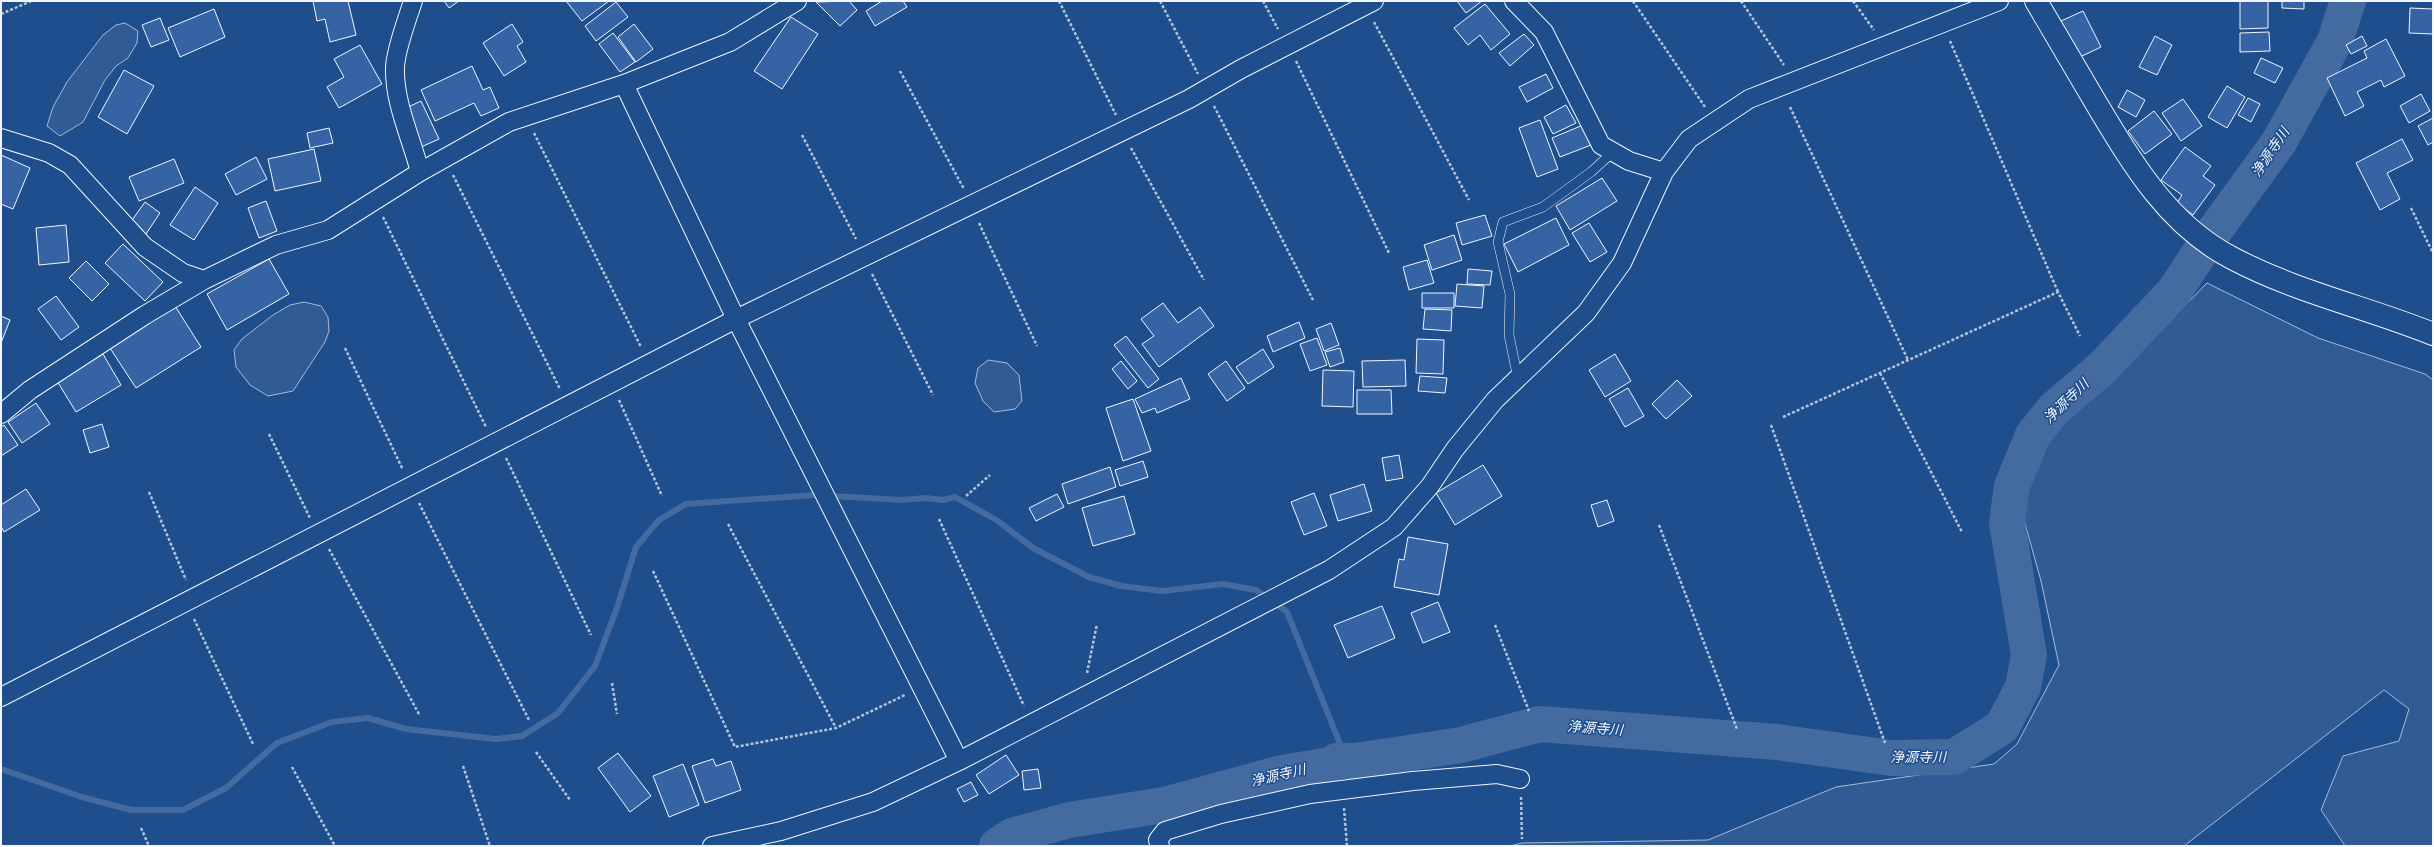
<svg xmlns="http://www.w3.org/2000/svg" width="2434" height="847" viewBox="0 0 2434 847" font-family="Overpass,'Noto Sans JP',sans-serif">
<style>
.built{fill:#305b95;stroke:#a8bbd7}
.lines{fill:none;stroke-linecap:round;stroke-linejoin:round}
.stream{stroke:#446ba0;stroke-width:6}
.river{stroke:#446ba0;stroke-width:36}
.building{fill:#3563a3;stroke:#f2f6ff}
.service-casing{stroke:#f2f6ff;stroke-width:10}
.minor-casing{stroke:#f2f6ff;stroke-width:20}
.tertiary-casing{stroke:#f2f6ff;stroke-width:24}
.path{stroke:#b3c4dc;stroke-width:2.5;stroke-dasharray:3 2;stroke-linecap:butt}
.service{stroke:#1f4e8c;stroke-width:9}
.minor{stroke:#1f4e8c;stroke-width:18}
.tertiary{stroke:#1f4e8c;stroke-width:22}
.labels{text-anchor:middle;stroke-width:3;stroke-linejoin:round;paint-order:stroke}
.water-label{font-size:14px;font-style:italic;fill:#f2f6ff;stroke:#1f4e8c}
</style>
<rect width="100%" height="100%" fill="#1f4e8c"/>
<path class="built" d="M125,23l13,8 -1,12 -9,15 -12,8 -11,14 -22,42 -23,14 -13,-10 6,-19 14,-25 36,-47 13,-10z
M2207,283l111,55 107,36 8,6v466h-88l-24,-36 22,-54 56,-15 10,-32 -25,-19 -200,156h-674l12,-3 186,-3 128,-53 158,-23 23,-20 42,-79 -18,-84 -25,-90 61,-90 83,-70z
M304,302l17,4 7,11 1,14 -4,11 -32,49 -25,5 -18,-11 -14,-18 -2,-17 8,-11 31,-24 17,-10z
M988,360l19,3 12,12 3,26 -7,8 -21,3 -11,-11 -8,-18 3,-15z"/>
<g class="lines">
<path class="stream" d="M1,769l81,28 49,13h52l43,-22 51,-45 55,-21 36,-4 38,11 90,10 26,-3 36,-23 37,-47 22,-58 19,-61 23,-27 27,-16 130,-9 85,5 25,-2 17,2 12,-3 43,24 35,27 56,29 32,9 41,5 61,-7 33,6 31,22 60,149"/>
<path class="river" d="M997,846l15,-10 57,-16 95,-15 118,-32 48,-8 6,-4h20l105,-16 79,-21 237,18 114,16 63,-1 48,-30 21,-40 6,-32 -22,-132 5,-37 21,-51 21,-26 48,-41 72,-76 36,-55 69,-95 56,-101 13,-40"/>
</g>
<path class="building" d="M313,1h35l8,34 -26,7 -5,-23 -8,2z
M444,1h15l-10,7z
M566,1h43l-27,20z
M849,1l8,9 -17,16 -24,-24z
M882,1h21l4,6 -32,19 -9,-15z
M1457,1h25l-16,12z
M2240,1h28v27l-28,1z
M2282,1h22v8l-22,-1z
M616,2l12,15 -32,24 -11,-15z
M1485,4l25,30 -19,16 -11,-15 -12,10 -14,-17z
M2410,8l23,1v25l-24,-1z
M214,9l11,28 -45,20 -12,-29z
M2083,11l18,36 -23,11 -17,-37z
M791,17l27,17 -36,55 -28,-18z
M160,18l9,22 -18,7 -9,-22z
M512,24l11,18 -6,4 9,16 -22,14 -21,-33z
M634,24l19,25 -17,13 -18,-25z
M2269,32l1,19 -30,1v-19z
M613,33l22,29 -15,10 -21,-28z
M1524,34l10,11 -24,21 -11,-13z
M2155,36l17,9 -15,30 -18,-8z
M2362,36l5,10 -16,8 -5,-9z
M2386,39l19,37 -21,11 -3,-7 -24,12 7,14 -19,10 -18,-38 40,-20 -3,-7z
M360,45l22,39 -43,24 -12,-21 17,-10 -10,-18z
M2261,58l22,10 -8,15 -21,-10z
M472,66l11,24 7,-3 9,21 -18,8 -7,-13 -39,18 -14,-31z
M124,70l30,16 -27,48 -29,-17z
M1546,74l7,14 -26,14 -8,-15z
M2227,86l18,11 -18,31 -19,-11z
M2127,90l18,10 -9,17 -18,-10z
M2421,94l9,17 -21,12 -9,-17z
M2248,98l12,6 -9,18 -13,-7z
M2183,99l19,27 -21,15 -19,-28z
M421,101l18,38 -18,8 -17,-38z
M1566,105l10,18 -23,11 -9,-17z
M2154,111l18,23 -27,20 -17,-23z
M2433,118v24l-5,3 -10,-19z
M1540,120l18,49 -21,8 -18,-49z
M1583,125l8,20 -31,12 -8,-19z
M329,128l4,15 -23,5 -3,-15z
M2402,139l11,21 -26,13 13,26 -20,11 -24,-47z
M2185,147l26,19 -8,10 12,9 -22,30 -16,-12 5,-8 -21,-15z
M314,149l7,32 -46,10 -7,-32z
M1,155l29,13 -17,41 -12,-5z
M256,157l11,22 -31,16 -11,-21z
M174,159l10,24 -45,18 -10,-24z
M1602,178l15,23 -47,29 -14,-24z
M195,187l23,16 -24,37 -24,-15z
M266,201l11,30 -18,7 -11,-30z
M145,202l15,11 -14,21 -16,-11z
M1485,215l7,21 -30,9 -6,-22z
M1556,218l13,27 -51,27 -14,-28z
M1589,223l18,29 -17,10 -18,-29z
M66,225l3,37 -30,3 -3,-37z
M1454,235l8,25 -30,10 -8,-25z
M123,244l40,38 -18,19 -40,-38z
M269,259l20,35 -62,36 -20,-36z
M1427,260l7,23 -25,7 -6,-23z
M86,261l23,23 -17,17 -23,-23z
M1468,269l24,2 -2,14 -23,-1z
M1457,284l27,2 -2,22 -27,-2z
M1422,293h32v15h-32z
M56,296l23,31 -18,13 -23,-31z
M1163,303l15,20 22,-16 14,19 -55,41 -17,-23 12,-8 -13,-17z
M175,306l26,41 -65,41 -26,-40z
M1425,309l27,1 -1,21 -28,-2z
M1,316l9,4 -9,23z
M1299,322l6,16 -32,14 -6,-16z
M1331,323l8,22 -15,6 -8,-22z
M1126,336l33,43 -11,9 -34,-43z
M1317,338l10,27 -17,6 -10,-27z
M1417,339l27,1 -1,34 -27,-1z
M1340,348l4,14 -14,5 -5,-15z
M1263,349l11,18 -26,17 -12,-17z
M103,354l18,31 -45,27 -19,-31z
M1615,354l16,27 -26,16 -16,-27z
M1405,360l1,26 -43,1 -1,-26z
M1121,361l16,20 -9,8 -16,-20z
M1226,361l19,27 -18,13 -19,-27z
M1323,370l31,1 -1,36 -31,-1z
M1420,376l27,2 -2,15 -27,-2z
M1181,378l9,21 -33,14 -2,-5 -13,5 -7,-14z
M1677,380l15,16 -26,23 -14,-15z
M1628,388l16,28 -19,11 -16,-28z
M1357,390h34l1,24h-35z
M1133,399l18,52 -28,10 -17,-53z
M36,403l14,21 -28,19 -14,-21z
M102,424l7,23 -19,6 -7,-23z
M4,425l14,20 -17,11v-29z
M1399,455l4,23 -17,3 -4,-23z
M1143,461l5,16 -28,9 -5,-16z
M1483,465l19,31 -47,29 -19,-32z
M1110,467l6,20 -48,17 -6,-20z
M1364,484l8,27 -34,10 -8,-26z
M26,489l14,21 -36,22 -3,-6v-21z
M1314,493l13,33 -23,9 -13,-33z
M1057,494l7,13 -28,14 -7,-13z
M1124,496l11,38 -42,12 -11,-38z
M1607,500l7,21 -16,6 -7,-22z
M1408,537l40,7 -9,51 -45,-8 5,-28 5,1z
M1438,602l12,30 -27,11 -12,-30z
M1382,606l13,32 -47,20 -14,-33z
M618,753l33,43 -21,16 -32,-44z
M1006,755l13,20 -30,19 -13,-19z
M713,759l3,7 15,-5 10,29 -36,13 -13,-37z
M683,764l16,41 -30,12 -16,-41z
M1038,769l3,19 -17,2 -2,-19z
M971,782l7,13 -14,7 -7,-13z"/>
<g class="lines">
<g class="service-casing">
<path id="service" d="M1518,379l-9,-44 1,-41 -12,-52 5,-20 40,-15 48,-35 22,-20"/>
</g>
<g class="minor-casing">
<path id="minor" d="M413,1c-6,19 -17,47 -18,66 -1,36 16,70 25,105
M1514,1l30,31 57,113 28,16 35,11
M624,84l112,235 223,442
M1,138l48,15 21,12 75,82 38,26 21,7
M1,414l29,-24 115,-75 59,-35 72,-35 52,-15 92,-58 89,-50 115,-38 106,-42 67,-41
M1,697l735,-378 453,-220 52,-30 133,-68
M712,846l69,-15 92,-29 86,-41 370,-191 65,-43 36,-41 25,-37 40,-49 91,-87 36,-50 42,-91 25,-33 60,-40 250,-98
M1160,846l-2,-6 7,-9 56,-17 89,-20 103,-13 84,-7 23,5"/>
</g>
<g class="tertiary-casing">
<path id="tertiary" d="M2036,1c20,34 40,68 60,102 36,60 72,122 136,155 64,34 134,49 201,76"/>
</g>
<path class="path" d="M1059,1l57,114
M1160,1l38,73
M1263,1l15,28
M1633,1l72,106
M1741,1l43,64
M1853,1l21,29
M1,14l30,-13
M1374,22l95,178
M1950,41l108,251
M1296,61l93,192
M900,71l64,118
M1214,106l99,194
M1790,107l118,253
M534,133l107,214
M802,135l54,104
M1131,148l73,132
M453,175l107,214
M2411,208l22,45
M383,217l103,210
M979,223l58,123
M872,274l61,121
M345,348l58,122
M1880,373l82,159
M619,400l43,96
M1783,417l275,-125 22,44
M1771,425l114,318
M269,434l41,84
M506,458l85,177
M149,492l37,88
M966,496l24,-21
M419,503l110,217
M939,519l85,187
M728,524l108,204
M1659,525l78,204
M329,549l91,167
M653,571l82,176 101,-19 69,-33
M194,619l59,125
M1495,625l34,86
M1087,673l10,-49
M612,683l5,31
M536,752l34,48
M463,766l27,80
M292,767l43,79
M1521,797l1,42
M1344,808l3,38
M141,828l8,18"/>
<use href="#service" class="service"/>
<use href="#minor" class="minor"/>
<use href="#tertiary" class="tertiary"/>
</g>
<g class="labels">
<g class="water-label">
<text transform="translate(2270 152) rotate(-56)" y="5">浄源寺川</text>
<text transform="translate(2066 401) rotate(-44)" y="5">浄源寺川</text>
<text transform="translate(1595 728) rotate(4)" y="5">浄源寺川</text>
<text x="1918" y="762">浄源寺川</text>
<text transform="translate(1278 775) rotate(-13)" y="5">浄源寺川</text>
</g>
</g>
<rect width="2434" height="847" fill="none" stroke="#f2f6ff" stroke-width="4"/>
</svg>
